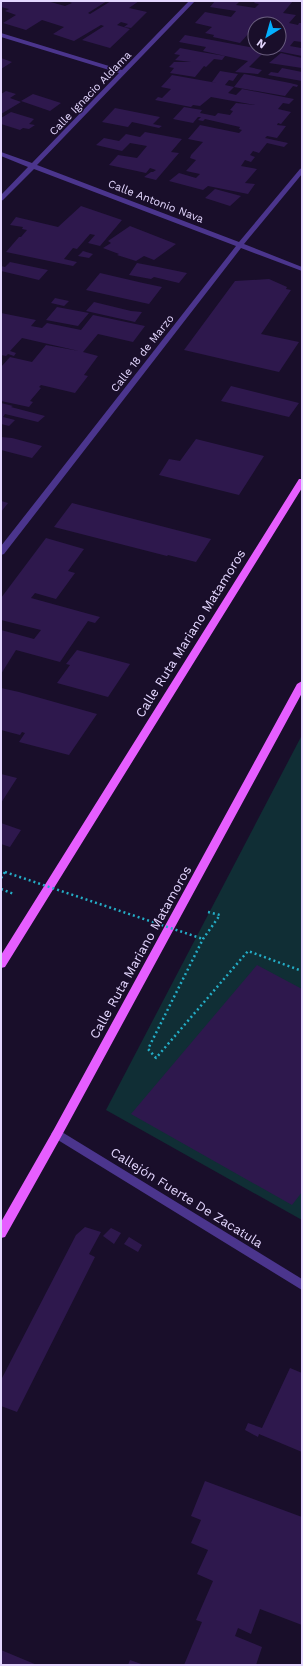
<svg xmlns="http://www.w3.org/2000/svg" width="303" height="1666" viewBox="0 0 303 1666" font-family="'Work Sans',sans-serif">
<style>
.green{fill:#102e35}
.building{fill:#2e184d}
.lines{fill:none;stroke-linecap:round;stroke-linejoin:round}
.path{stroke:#24adc6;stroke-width:2.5;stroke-dasharray:2 3;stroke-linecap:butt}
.minor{fill:#4b358d;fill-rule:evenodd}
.primary{fill:#e65eff;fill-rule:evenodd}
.path-bridge{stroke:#24adc6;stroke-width:2.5;stroke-dasharray:2 3;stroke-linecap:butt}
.labels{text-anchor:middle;stroke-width:3;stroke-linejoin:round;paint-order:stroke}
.far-street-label{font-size:11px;fill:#e4d7ff;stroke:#190e2a}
.street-label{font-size:13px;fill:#e4d7ff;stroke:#190e2a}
</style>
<rect width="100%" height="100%" fill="#190e2a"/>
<path class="green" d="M302,735v485l-196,-110z"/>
<path class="building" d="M1,1h46l18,5 7,-3 -5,-2h40l-19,12 2,1 21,-13h28l-10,7 18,4 -16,16 -7,-1 4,-3 -7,-2 -4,3 13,4 -20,19 -28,-8 22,-14 -3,-1 -27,16 -21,-7 11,-7 -22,-7 -16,10 -23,-7 13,-8 -11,-4 4,-2 -8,-2z
M215,1l7,1 1,-1h17l-4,4 19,3 4,-4 -5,-1 2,-2h37l-10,12 13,2 -7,8 9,2 1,-2h3v19l-8,-1 -4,5 11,2 1,-2v10l-35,-7 12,-1v-24h-24v10l-6,-1 -9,10 -27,-6 1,-2 -9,-2 7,-6 -17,-4 10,-11 26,5 5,-6 -26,-4z
M185,35l81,15 -17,17 13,3 -4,4 -23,-2 13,-11 -45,-10 3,-4 -27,-5z
M180,48l21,4 24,4 -3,4 -8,-1 -8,8 -2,-1 -9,11 -25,-4 4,-5 -5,-1 5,-5h17l-16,-2 5,-5 -6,-1z
M281,53l21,5v10l-33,-5z
M1,58l11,4 -11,7z
M282,68l20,4v9l-34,-6 3,-3 7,1z
M220,71l18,3 -5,7 -4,-1 -4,5 9,2 -6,6 8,2 6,-6 52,10 -5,5 -6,-1 -5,6 13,3 -10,12 -3,-1 -1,2 9,1 -9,12 -10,-2 -2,2 23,5 -4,4 -17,-4 -8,10 -6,-2 -3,4 5,2 -4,5 -6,-2 -4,6 16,3 -12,14 10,1 -7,10 -40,-8 -5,4 -34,-9 10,-8 17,5 4,-4 -14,-3 10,-11 -6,-2 1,-3 12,-13 -15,-3 12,-14 39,8 3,-3 -3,-1 1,-2 -35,-8 -2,2 -5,-1 3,-3h-3l-5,6 -20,-4 11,-12 18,3 -2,3 15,3 3,-3 12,2 3,-4 -3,-1 6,-7 19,2 -44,-8 -11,9 -7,-1 -2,2 -36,-7 3,-3 4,1 9,-9 -10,-2 11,-12 45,8 -5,-1z
M244,74l46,9 8,2 -1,2 -4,-1 -8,10 -51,-9z
M6,91l10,3 -6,4 11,4 -20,12v-20z
M33,94l28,9 -11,8 -29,-10z
M115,108l45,9 -7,7 9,2 -3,2 -27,-6 -4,5 -26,-5z
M11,112l23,7 -5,5 6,1 -6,4 -6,-1 -3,2 -19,-6v-6z
M145,132l37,7 -11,13 8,1 -23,27 -12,-3 7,-5h2l3,-2 -6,-2 -4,5 -37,-8 9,-10 19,3 10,-12 -17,-3 -8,8 -26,-6 8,-7 15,3 7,-7 14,3z
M215,189l26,7 -11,10 -25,-8z
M81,206l41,14 -22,26 -12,-3 7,-8 -5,-1 -13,15 -4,-1 -9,11 13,3 -4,4 -67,-14 13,-15h2l6,-7 -5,-1 1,-2 -13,-2 6,-8 42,10z
M130,226l46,18 -22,16 -10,-4 -8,5 -19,-6 2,-1 -16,-6 8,-5 -3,-2z
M83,251l10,3 -4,4 -11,-2z
M10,262l38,8 -9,10 -38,-9v-5l4,1z
M137,263l21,4 29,6 -8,10 -25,-6 -3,2 -22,-4z
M100,273l43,10 19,4 -13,17 -63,-14z
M269,279l18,8 -1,2 5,1 -30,44 38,8 -20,30 -95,-22 51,-69z
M55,298l14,3 -5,5 -13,-3z
M94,302l37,9 11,1 -7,10 -49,-11z
M57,307l32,6 -11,13 -32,-6z
M1,313l35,7 -5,6 11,2 5,-5 34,7 12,-15 52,11 -12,16 -35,-8 -15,18 15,4 -14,19 4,1 -13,17 -34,-8 -2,2 2,1 -11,13 3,1 -4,5 -28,-6v-24l1,-2h-1v-8l9,-10 22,5 14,-17 33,6 -57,-13 -12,13 6,2 -2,3 -6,-2 -2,2 -5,-1z
M231,386l68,17 -10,14 -68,-16z
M1,403l12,3 -2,1 34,9 -7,6 -33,-8 -2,3 12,3 -6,6 -8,-2z
M1,437l11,1 30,8 -10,12 -31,-8z
M196,439l68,17 -25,39 -80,-20 10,-16 11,2z
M1,501l7,2 -7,9z
M72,503l112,29 27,7 -15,23 -28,-7 -1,1 -113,-29z
M46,538l38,11 -16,22 7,2 -19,26 -21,-6 -4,5 69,19 -5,6 -7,-2 -28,41 -44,-12 -15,24v-44l33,9 7,-9 -40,-10v-22z
M77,650l53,14 -22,33 -51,-14 13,-18 -4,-1z
M1,688l18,4 78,22 -28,41 -50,-13 6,-9 -3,-1 -2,3 -19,-5z
M1,774l16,4 -16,25z
M1,823l20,7 -11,17 -9,-3z
M257,965l45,24v203l-10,13 -161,-91z
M85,1227l16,5 -12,22 6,3 -78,155 -16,-6v-26l75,-145z
M111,1228l10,5 -7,11 -11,-8z
M129,1237l13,8 -4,7 -14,-8z
M290,1368l12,5v79l-43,-18 -1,3 -13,-7 3,-7 14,5z
M205,1481l97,36v108l-42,-16 -9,25 -13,-6 -3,8 27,11 -6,18h-72l18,-43 -6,-2 17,-39 -16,-7 11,-24 -17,-7 10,-23 -10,-4z
M1,1650l36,15h-36z
M130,1660l14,5h-16z"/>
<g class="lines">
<path class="path" d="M1,878l4,-6
M1,889l13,5
M208,912l12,3 -17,24 -55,110 8,9 92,-107 54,20"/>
<path class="minor" d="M189,1h6l-158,164 202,77 61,-73 2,-1v6l-58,70 58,23v4l-61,-23 -237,306 -3,1v-9l235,-300 -202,-77 -31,31 -2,1v-6l27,-28 -27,-11v-4l31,11 87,-90 -118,-36v-4l121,37z
M57,1129l245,150v11l-249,-153 -2,-3 2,-3z"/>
<path class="primary" d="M299,479h3v9l-297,479 -4,1v-13z
M302,681v12l-241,444 -56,100 -4,1v-16l52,-91 244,-447z"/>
<path class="path-bridge" d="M5,872l198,67"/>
</g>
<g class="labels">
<g class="far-street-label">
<text transform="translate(90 93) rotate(-46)" y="4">Calle Ignacio Aldama</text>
<text transform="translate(156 201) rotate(21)" y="4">Calle Antonio Nava</text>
<text transform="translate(142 353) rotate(-52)" y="4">Calle 18 de Marzo</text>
</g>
<g class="street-label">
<text transform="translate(190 633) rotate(-58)" y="5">Calle Ruta Mariano Matamoros</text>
<text transform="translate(140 952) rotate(-61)" y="5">Calle Ruta Mariano Matamoros</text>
<text transform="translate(187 1197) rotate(32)" y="5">Callejón Fuerte De Zacatula</text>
</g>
</g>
<rect width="303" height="1666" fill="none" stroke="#e4d7ff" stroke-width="4"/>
<g transform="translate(267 36) rotate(217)"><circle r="19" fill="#190e2a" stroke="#6a5e7f"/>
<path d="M0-3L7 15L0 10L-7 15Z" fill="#03afff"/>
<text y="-6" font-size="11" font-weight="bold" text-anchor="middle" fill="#e4d7ff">N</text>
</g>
</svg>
